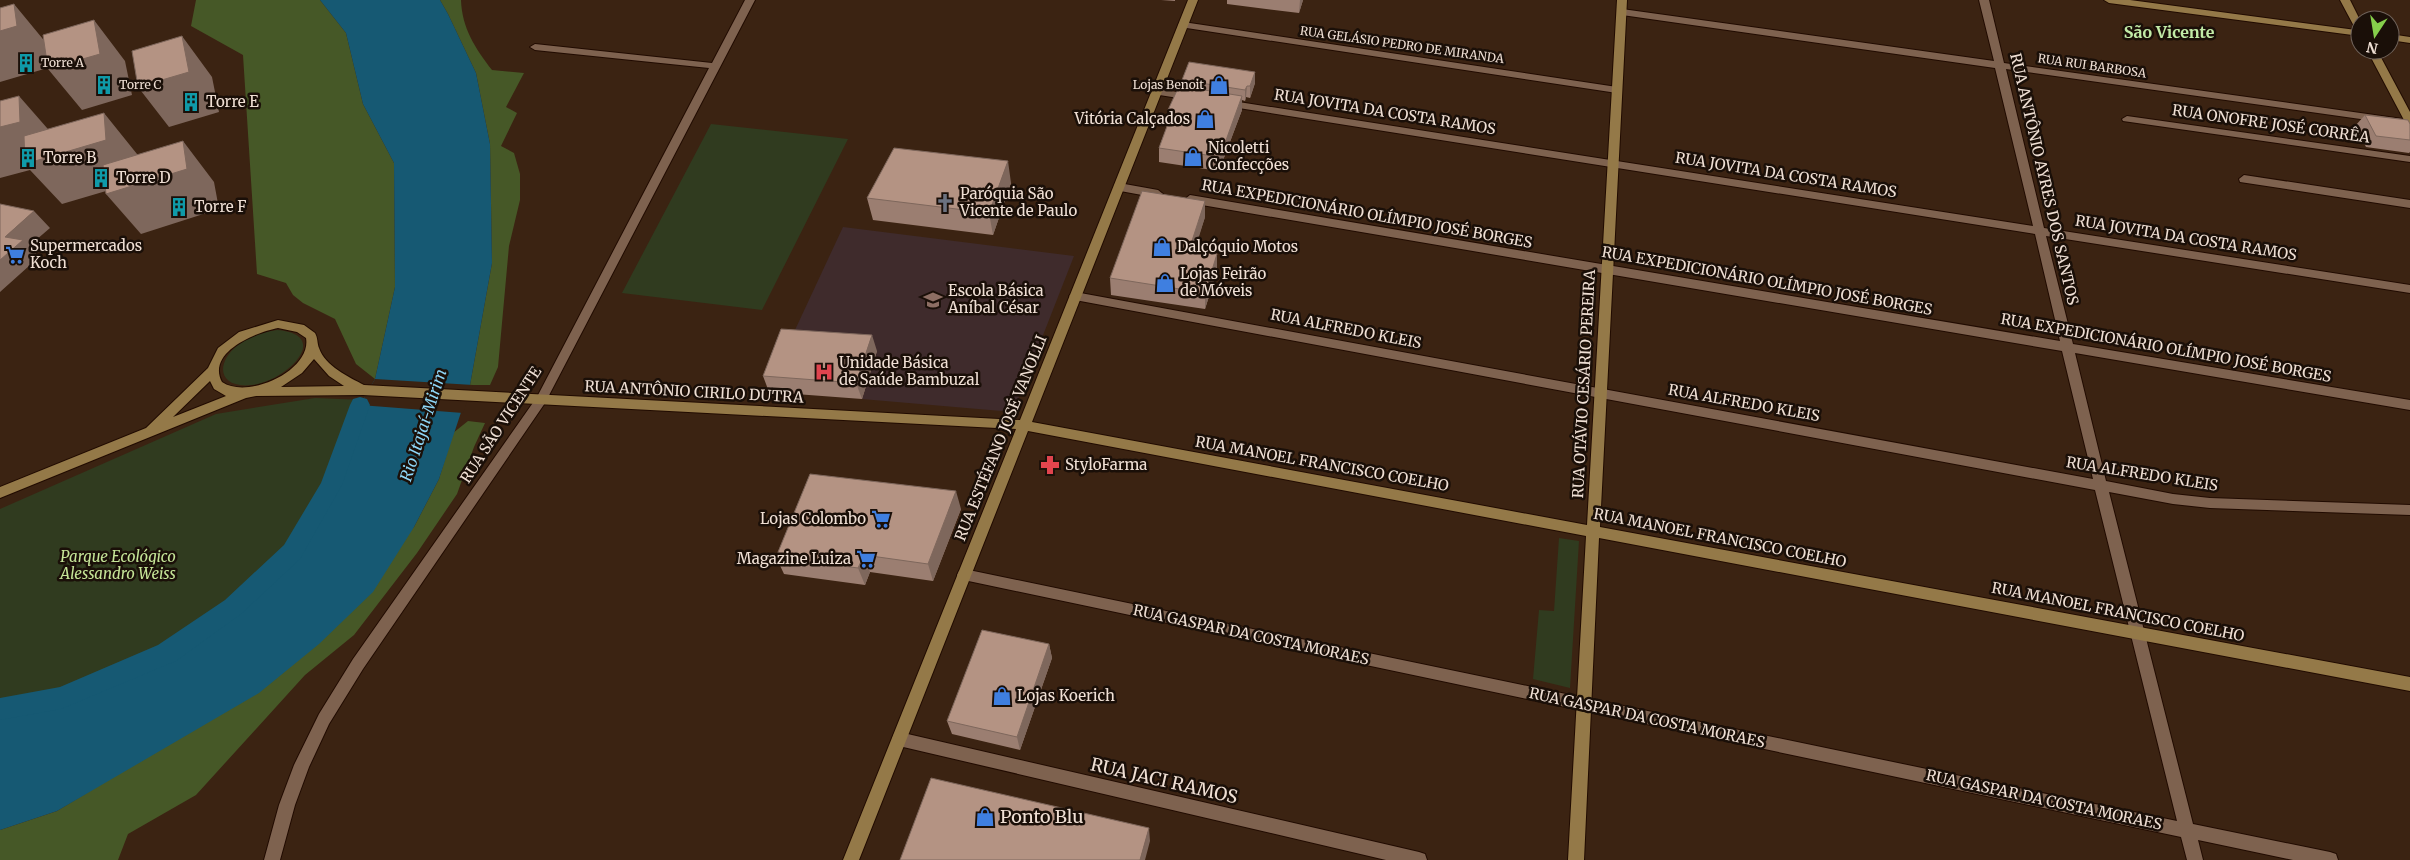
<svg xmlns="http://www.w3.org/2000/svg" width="2410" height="860" viewBox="0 0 2410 860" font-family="Merriweather,serif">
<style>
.education{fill:#3f2b2c}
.green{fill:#303b1f}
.forest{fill:#465827}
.water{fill:#165973}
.pier{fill:#3b2312}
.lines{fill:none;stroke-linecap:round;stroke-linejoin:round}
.canal{fill:#165973;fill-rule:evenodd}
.street-casing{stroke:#210b00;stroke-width:2}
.secondary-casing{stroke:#210b00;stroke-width:2}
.street{fill:#7e624f;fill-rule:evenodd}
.secondary{fill:#947948;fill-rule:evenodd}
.wall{fill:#9b7e71}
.shaded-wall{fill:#7e675c}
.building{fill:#b49383;stroke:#7e675c}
.labels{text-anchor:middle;stroke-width:5;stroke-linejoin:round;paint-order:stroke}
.far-street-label{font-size:12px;fill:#efdfd4;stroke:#1a0f08}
.far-poi-label{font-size:12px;fill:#efdfd4;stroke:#1a0f08;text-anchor:start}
.poi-label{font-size:15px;fill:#efdfd4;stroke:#1a0f08;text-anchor:start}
.street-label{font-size:15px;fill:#efdfd4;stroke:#1a0f08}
.park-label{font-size:15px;font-style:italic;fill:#c5e597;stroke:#1a0f08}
.far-district-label{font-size:16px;font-weight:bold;fill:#c2eba7;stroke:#1a0f08}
.water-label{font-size:16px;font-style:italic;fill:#8ed6f7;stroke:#1a0f08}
.near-street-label{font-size:18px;fill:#efdfd4;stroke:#1a0f08}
.near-poi-label{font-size:18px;fill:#efdfd4;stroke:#1a0f08;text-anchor:start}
</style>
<rect width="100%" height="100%" fill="#3b2312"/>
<path class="education" d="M843,227l231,29 -61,156 -151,-13 15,-48 -89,-6z"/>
<path class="green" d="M711,124l137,15 -86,171 -140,-17z
M277,330c57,5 8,52 -25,55 -33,4 -38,-21 -14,-40 11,-9 25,-13 39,-15z
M315,398l49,2 -33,85 -39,67 -59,55 -66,46 -106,45 -61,11v-200l216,-95z
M1559,538l20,3 -9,147 -37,-9 6,-69 15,1z"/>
<path class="forest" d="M196,0h124l26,33 17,71 31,59 1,124 -20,92 -19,-15 -21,-45 -32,-16 -10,-8 -7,-12 -29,-9 -14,-219 -52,-29z
M440,0h21c1,28 14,48 31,70l32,3 -18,34 11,6 -16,33 13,7 6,21v26l-11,46 -11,121 -8,18h-20l22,-122 -2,-119 -14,-71 -28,-59z
M468,421l17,2 -11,24 -17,47 -40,59 -63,82 -49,40 -109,120 -68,39 -10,26h-118v-30l57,-19 51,-31 306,-253 25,-48 14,-46z"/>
<path class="water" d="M320,0h120l8,14 28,59 14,71 2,119 -22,122 -31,94 -25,48 -41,65 -54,52 -60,49 -202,118 -57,19v-121l61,-11 106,-45 66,-46 59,-54 39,-68 29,-80 15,-26 20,-92 -1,-124 -31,-59 -17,-71z"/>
<path class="pier" d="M375,379l98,6 -10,28 -103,-8z"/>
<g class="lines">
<path class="canal" d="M360,397l7,2 3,6 -28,80 -42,74 -59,55 -65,47 -115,48 -61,11v-22l60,-11 98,-42 67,-45 59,-55 37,-62 29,-78 3,-6z"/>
<g class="street-casing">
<path id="street" d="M745,0h10l-210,403 -182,266 -34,55 -20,43 -14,38 -15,55h-16l15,-55 15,-40 25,-51 34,-55 184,-262 172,-329 -174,-18 -5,-3 5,-3 177,19z
M1979,0h10l15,63 406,57v6l-404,-57 38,159 366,57v8l-364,-57 27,108 337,56v10l-335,-57 31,128 67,13 37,4 200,7v10l-200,-7 -37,-4 -64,-12 84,332 137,28 6,2 2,6h-45l-95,-20 5,20h-16l-6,-23 -1222,-258 -2,-4 2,-4 5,-2 1213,252 -82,-331 -1020,-190 -6,-4 6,-4 1018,187 -31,-128 -872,-148 -5,-4 5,-4 870,146 -25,-107 -809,-128 -5,-3 5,-3 807,126 -38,-158 -373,-53 -5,-3 5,-3 372,52z
M1183,22l434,65 5,3 -5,3 -437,-66 -2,-2z
M1157,89l34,5 5,3 -5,3 -38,-6 -1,-2z
M2127,116l283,40v6l-287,-41 -1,-2z
M2244,175l166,25v8l-170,-26 -1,-3z
M1119,183l39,7 5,4 -5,4 -43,-8 -1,-3 1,-3z
M899,732l520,120 6,2 2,6h-41l-487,-114 -5,-2 -2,-5 2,-5z"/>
</g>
<g class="secondary-casing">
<path id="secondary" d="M1188,0h10l-166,422 555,103 30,-525h10l-27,527 810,150v14l-811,-153 -15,322h-16l18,-324 -558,-105 -169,429h-16l173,-431 -653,-34 -107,1 -10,2 -246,100v-11l146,-59 62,-60 10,-20 21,-16 39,-12 26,5 11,8c3,5 2,10 4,15 6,18 30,29 45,37l656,35zM278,328l19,4 9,6c6,32 -58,62 -84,44 -16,-30 35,-50 56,-54zM314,359l15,17 15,10 -63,1 21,-14zM210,381l4,8 12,7 -53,21z
M2104,0h26l226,30 -16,-30h10l10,20v16l-251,-33z
M2390,34l20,3v6l-20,-3z
M2367,50h10l33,62v13l-5,-3z"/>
</g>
<use href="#street" class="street"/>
<use href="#secondary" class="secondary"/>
</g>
<path class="wall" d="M1161,0h14v1z
M1227,0h76l-4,13 -72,-9z
M1255,72v11l-5,15 -4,-1 -1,4 -3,-1v10l-23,61 -60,-9v-14l10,-27 -1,-11 14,-23v-7z
M2365,115l45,9v28l-1,1 -43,-6 -11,-21z
M1011,183l-18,52 -120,-15 -6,-22z
M1205,217l-11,33 23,4v17l-12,38 -94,-14 -1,-17z
M877,351l-15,48 -93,-7 -6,-16z
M961,509l-28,72 -63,-9 -5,13 -81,-11 -8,-17z
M1049,644l3,14 -32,92 -68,-16 -5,-13z"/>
<path class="shaded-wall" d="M1300,0h3l-4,13z
M14,4l33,40 4,23 -51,15v-51z
M94,20l31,41 7,34 -50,15 -34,-41z
M182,36l30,41 7,35 -50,15 -31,-40z
M1255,72v11l-5,15v-12z
M1247,86l-1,11 -1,4v-11z
M19,96l35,40 50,-23 33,41 3,27 -78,23 -32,-34 -30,8v-51z
M1242,96v14l-23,61 1,-14z
M183,141l31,41 5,27 -78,25 -35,-40z
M1008,161l3,22 -18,52 -4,-22z
M1205,201v16l-15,49 -1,-16z
M34,211l16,17 -21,18 10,11 -39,35v-32l5,-23z
M1217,254v17l-12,38v-16z
M872,335l5,16 -15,48 -6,-16z
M956,491l5,18 -28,72 -5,-17z
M864,555l6,17 -5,13 -7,-17z
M1049,644l3,14 -32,92 -3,-13z
M1149,828l1,13 -5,19h-5z"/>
<path class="building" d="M14,4l3,22 -17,5v-23z
M94,20l6,34 -52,15 -5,-34z
M182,36l7,36 -51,15 -6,-36z
M1189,62l66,10 -5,14h-3l-2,4 -63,-10z
M1179,86l63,10 -22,61 -61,-9 14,-38h-5z
M19,96l1,26 -20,5v-26z
M104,113l2,27 -81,24 -1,-28z
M2365,115l43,5 2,4v16l-34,-4z
M183,141l4,28 -81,25 -3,-29z
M894,148l114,13 -19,52 -122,-15z
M1142,191l63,10 -16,49 28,4 -12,39 -95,-15z
M0,204l34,7 -29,26 18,3 -23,20z
M781,329l91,6 -16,48 -93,-7z
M810,474l146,17 -28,73 -64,-9 -6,13 -82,-11z
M982,630l67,14 -32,93 -70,-16z
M931,778l218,50 -9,32h-240z"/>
<defs>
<g id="building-bare" transform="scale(1.5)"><path d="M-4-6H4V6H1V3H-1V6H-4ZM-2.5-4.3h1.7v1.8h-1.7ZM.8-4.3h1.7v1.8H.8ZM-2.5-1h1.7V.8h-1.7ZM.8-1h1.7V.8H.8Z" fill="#0f9aa8" stroke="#1a0f08" stroke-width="2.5" paint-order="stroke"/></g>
<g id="shop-bare" transform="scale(1.5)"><path d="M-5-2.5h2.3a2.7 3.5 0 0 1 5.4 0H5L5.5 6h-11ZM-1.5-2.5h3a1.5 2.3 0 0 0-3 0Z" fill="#3f7fe0" stroke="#1a0f08" stroke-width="2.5" paint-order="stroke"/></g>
<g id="church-bare" transform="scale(1.5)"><path d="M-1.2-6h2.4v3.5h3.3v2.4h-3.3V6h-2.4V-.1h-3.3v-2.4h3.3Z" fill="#6b7280" stroke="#1a0f08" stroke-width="2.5" paint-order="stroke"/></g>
<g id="supermarket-bare" transform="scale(1.5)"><path d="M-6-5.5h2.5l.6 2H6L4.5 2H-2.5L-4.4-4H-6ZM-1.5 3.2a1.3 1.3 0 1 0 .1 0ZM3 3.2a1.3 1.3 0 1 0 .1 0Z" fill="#3f7fe0" stroke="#1a0f08" stroke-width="2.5" paint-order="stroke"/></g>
<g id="school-bare" transform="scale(1.5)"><path d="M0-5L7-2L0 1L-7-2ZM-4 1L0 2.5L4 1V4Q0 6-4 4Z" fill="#8d6e63" stroke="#1a0f08" stroke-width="2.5" paint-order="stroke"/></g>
<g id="hospital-bare" transform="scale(1.5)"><path d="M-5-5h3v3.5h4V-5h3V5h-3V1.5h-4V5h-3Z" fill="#e0444e" stroke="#1a0f08" stroke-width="2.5" paint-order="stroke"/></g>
<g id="pharmacy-bare" transform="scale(1.5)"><path d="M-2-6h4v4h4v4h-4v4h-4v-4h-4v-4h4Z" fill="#e0444e" stroke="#1a0f08" stroke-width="2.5" paint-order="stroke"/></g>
</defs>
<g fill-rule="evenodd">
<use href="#building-bare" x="26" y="63"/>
<use href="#building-bare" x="104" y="85"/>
<use href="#shop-bare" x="1219" y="85"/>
<use href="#building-bare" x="191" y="102"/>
<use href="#shop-bare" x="1205" y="119"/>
<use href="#shop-bare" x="1193" y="157"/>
<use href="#building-bare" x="28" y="158"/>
<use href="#building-bare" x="101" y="178"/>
<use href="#church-bare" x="945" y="203"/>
<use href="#building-bare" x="179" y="207"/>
<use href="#shop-bare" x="1162" y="247"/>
<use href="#supermarket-bare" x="15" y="255"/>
<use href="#shop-bare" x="1165" y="283"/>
<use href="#school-bare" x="933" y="300"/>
<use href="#hospital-bare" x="824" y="372"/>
<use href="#pharmacy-bare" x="1050" y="465"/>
<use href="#supermarket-bare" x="881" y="519"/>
<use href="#supermarket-bare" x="866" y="559"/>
<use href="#shop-bare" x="1002" y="696"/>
<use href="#shop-bare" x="985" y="817"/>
</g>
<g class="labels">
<g class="far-street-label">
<text transform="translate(1402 45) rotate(8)" y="4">RUA GELÁSIO PEDRO DE MIRANDA</text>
<text transform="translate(2092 66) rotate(8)" y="4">RUA RUI BARBOSA</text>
</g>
<g class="far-poi-label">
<text x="41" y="67">Torre A</text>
<text x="119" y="89">Torre C</text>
<text x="1204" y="89" text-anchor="end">Lojas Benoit</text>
</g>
<g class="poi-label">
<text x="206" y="107">Torre E</text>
<text x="1190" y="124" text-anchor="end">Vitória Calçados</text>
<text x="1208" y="153">Nicoletti<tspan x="1208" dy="17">Confecções</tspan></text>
<text x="43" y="163">Torre B</text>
<text x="116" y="183">Torre D</text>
<text x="960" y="199">Paróquia São<tspan x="960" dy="17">Vicente de Paulo</tspan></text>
<text x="194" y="212">Torre F</text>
<text x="30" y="251">Supermercados<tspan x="30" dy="17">Koch</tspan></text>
<text x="1177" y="252">Dalçóquio Motos</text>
<text x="1180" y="279">Lojas Feirão<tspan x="1180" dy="17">de Móveis</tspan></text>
<text x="948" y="296">Escola Básica<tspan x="948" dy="17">Aníbal César</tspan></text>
<text x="839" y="368">Unidade Básica<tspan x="839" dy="17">de Saúde Bambuzal</tspan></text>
<text x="1065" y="470">StyloFarma</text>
<text x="866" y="524" text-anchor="end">Lojas Colombo</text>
<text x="851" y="564" text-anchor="end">Magazine Luiza</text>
<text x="1017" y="701">Lojas Koerich</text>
</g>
<g class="street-label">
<text transform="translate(1385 112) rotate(9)" y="5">RUA JOVITA DA COSTA RAMOS</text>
<text transform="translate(2271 124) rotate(8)" y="5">RUA ONOFRE JOSÉ CORRÊA</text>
<text transform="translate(1786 175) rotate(9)" y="5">RUA JOVITA DA COSTA RAMOS</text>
<text transform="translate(2044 179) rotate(77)" y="5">RUA ANTÔNIO AYRES DOS SANTOS</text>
<text transform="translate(1367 214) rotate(10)" y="5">RUA EXPEDICIONÁRIO OLÍMPIO JOSÉ BORGES</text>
<text transform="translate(2186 238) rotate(9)" y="5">RUA JOVITA DA COSTA RAMOS</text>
<text transform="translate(1767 281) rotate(10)" y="5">RUA EXPEDICIONÁRIO OLÍMPIO JOSÉ BORGES</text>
<text transform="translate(1346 329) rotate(11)" y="5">RUA ALFREDO KLEIS</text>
<text transform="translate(2166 348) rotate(10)" y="5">RUA EXPEDICIONÁRIO OLÍMPIO JOSÉ BORGES</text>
<text transform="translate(1584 384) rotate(-87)" y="5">RUA OTÁVIO CESÁRIO PEREIRA</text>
<text transform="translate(694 392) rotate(3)" y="5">RUA ANTÔNIO CIRILO DUTRA</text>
<text transform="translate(1744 403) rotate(10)" y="5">RUA ALFREDO KLEIS</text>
<text transform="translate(501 425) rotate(-57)" y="5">RUA SÃO VICENTE</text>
<text transform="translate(1001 438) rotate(-68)" y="5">RUA ESTÉFANO JOSÉ VANOLLI</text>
<text transform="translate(1322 464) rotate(10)" y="5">RUA MANOEL FRANCISCO COELHO</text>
<text transform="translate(2142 474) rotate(9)" y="5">RUA ALFREDO KLEIS</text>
<text transform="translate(1720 538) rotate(11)" y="5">RUA MANOEL FRANCISCO COELHO</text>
<text transform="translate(2118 612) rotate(11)" y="5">RUA MANOEL FRANCISCO COELHO</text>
<text transform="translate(1251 635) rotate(12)" y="5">RUA GASPAR DA COSTA MORAES</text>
<text transform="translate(1647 718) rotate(12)" y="5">RUA GASPAR DA COSTA MORAES</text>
<text transform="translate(2044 800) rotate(12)" y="5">RUA GASPAR DA COSTA MORAES</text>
</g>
<g class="park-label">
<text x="118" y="562">Parque Ecológico<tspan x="118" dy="17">Alessandro Weiss</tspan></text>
</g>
<g class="far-district-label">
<text x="2169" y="38">São Vicente</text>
</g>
<g class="water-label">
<text transform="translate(423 425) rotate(-72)" y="6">Rio Itajaí-Mirim</text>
</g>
<g class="near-street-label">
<text transform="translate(1164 781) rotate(13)" y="6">RUA JACI RAMOS</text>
</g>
<g class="near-poi-label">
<text x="1000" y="823">Ponto Blu</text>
</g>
</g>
<g transform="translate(2375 35) rotate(192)"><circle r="24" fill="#1a0f08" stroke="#6f625a"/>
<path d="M0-4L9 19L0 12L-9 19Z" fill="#86cf4b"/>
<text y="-8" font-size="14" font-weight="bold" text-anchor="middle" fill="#efdfd4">N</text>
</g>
</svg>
